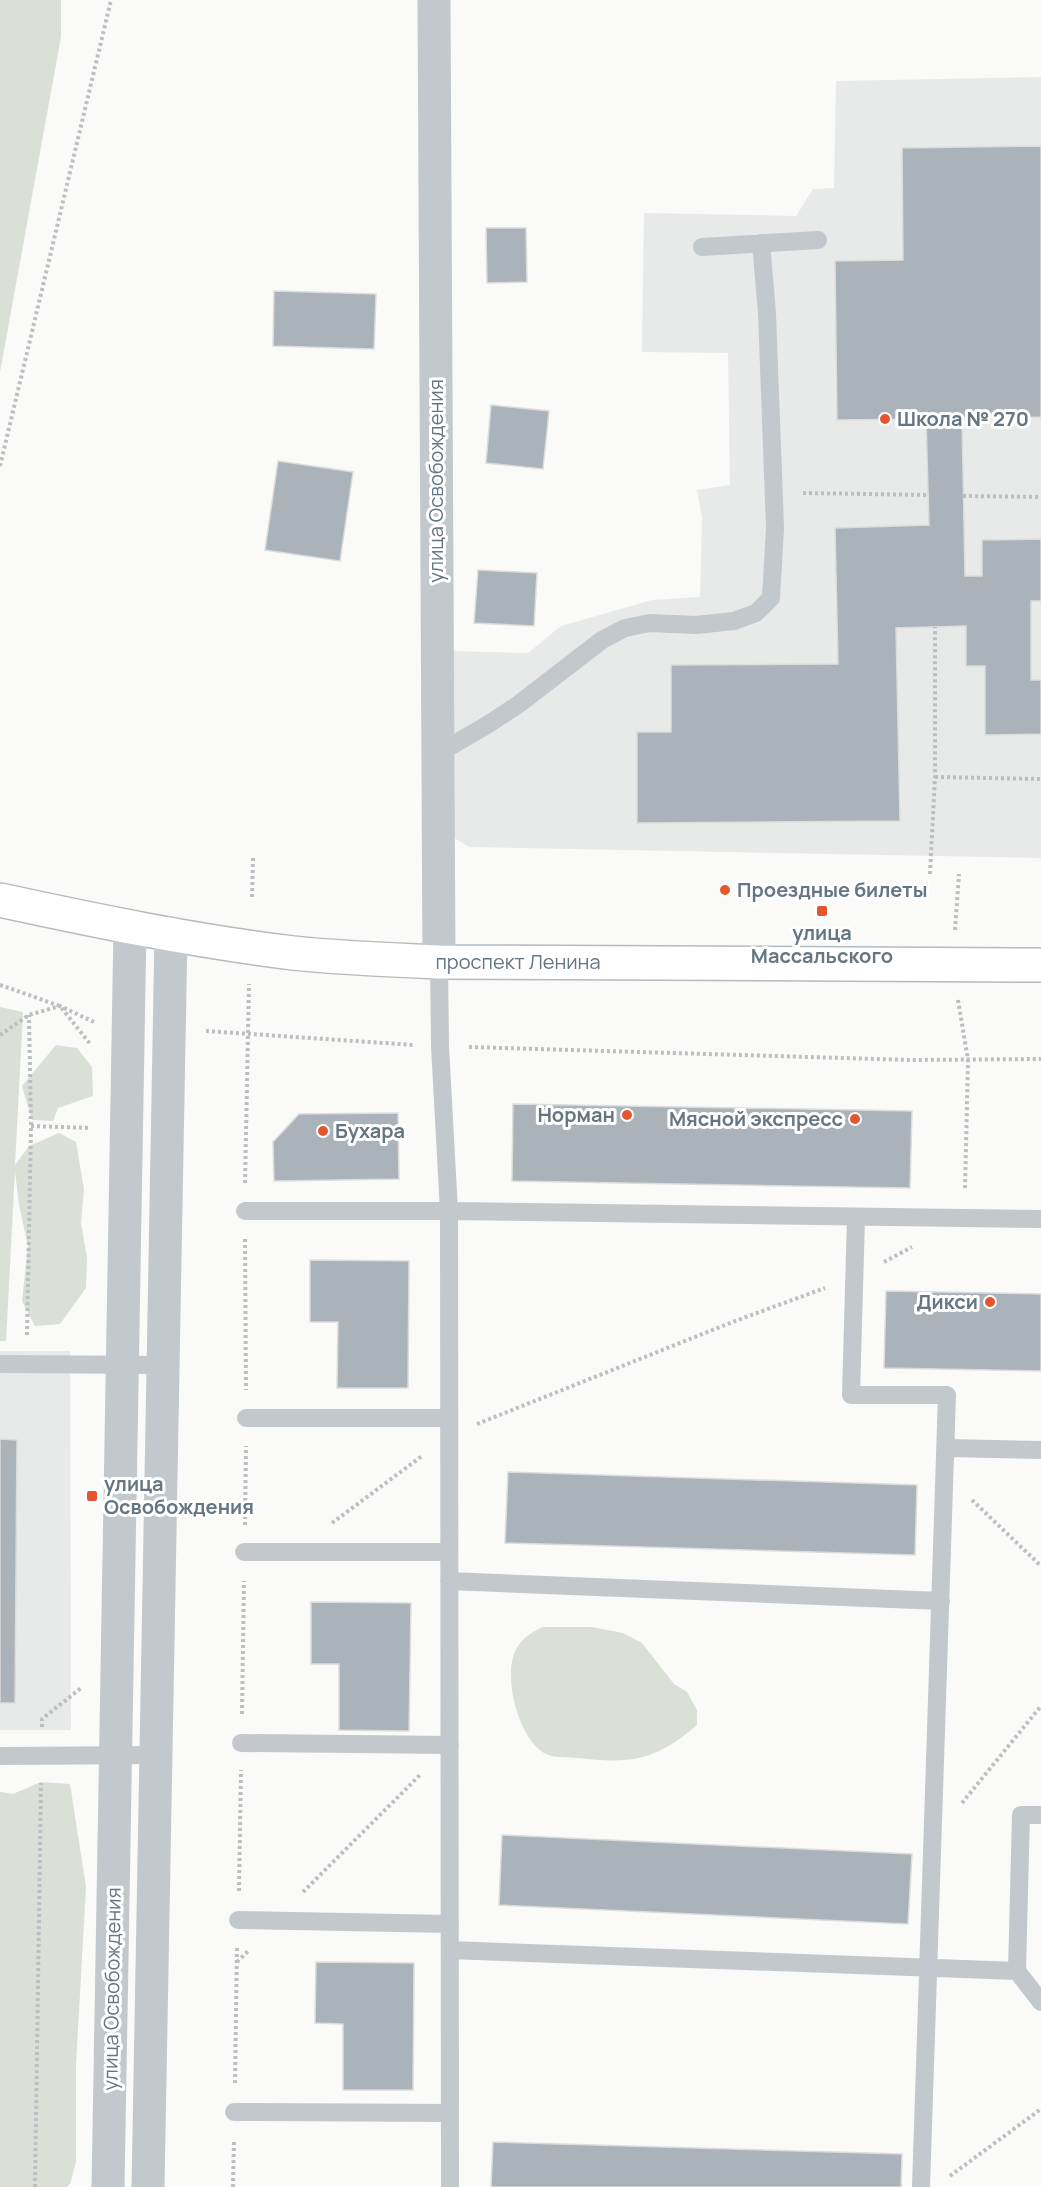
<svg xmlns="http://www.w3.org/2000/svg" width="1041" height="2187" viewBox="0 0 1041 2187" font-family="Manrope,sans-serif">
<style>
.built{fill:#e8e9e9}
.green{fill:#dadfd7}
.building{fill:#aab3b9;stroke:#dcdcda;stroke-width:1.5}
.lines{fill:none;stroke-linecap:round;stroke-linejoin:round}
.primary-casing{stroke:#b5babe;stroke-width:36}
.path{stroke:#bbbfc2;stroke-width:4;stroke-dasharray:3 3;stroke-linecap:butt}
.lane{stroke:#c3c8cc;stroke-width:18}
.street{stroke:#c3c8cc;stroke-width:33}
.primary{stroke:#fff;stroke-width:33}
.poi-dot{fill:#e4572e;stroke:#fff;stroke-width:2}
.labels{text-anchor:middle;stroke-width:6;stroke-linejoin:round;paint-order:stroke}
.poi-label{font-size:20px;font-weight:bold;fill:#657683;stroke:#fff;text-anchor:start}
.street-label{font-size:20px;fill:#657683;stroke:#fff}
</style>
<rect width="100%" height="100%" fill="#fafaf8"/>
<path class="built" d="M1041,77v781l-572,-11 -18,-11 -2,-185 79,2 33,-27 91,-26 48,-3 2,-79 -5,-28 33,-5 -2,-132 -86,-1 2,-139 152,3 17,-27 21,-1 2,-107z
M0,1351h70l1,379h-71z"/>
<path class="green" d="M0,0h61v37l-61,335z
M0,1007l23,5 -8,153 14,-19 30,-13 17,9 8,47 -3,34 6,35 -1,30 -26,36 -25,2 -13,-25 6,-55 -9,-41 -4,-34 -9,170h-6z
M56,1045l21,3 15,19 1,29 -35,12 -5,13 -21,-1 -10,-34z
M543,1627h49l31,6 19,10 32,41 13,8 10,18v15c-42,36 -66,39 -119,33 -9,-1 -24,0 -32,-4 -27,-14 -42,-73 -32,-100 5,-14 16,-21 29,-27z
M41,1782l29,2 16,103 -10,178v97l-6,22 -3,3h-67v-395l13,2z"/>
<path class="building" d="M1041,146v271l-79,1 3,158h17v-36l59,-1v62h-10v79h10v54l-56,1v-69h-19v-40l-70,2 4,193 -263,2v-91h34v-67l167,-1 -3,-136 94,-3 -3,-106 -89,1 -2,-159 68,-1 -1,-112z
M486,228h40l1,54 -40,1z
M274,291l102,3 -2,55 -101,-3z
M491,405l58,6 -6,58 -57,-6z
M278,461l75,11 -13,89 -75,-11z
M478,570l59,3 -3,53 -60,-3z
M513,1104l399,7 -2,77 -398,-7z
M398,1113l1,66 -125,2 -1,-39 26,-28z
M310,1260l99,1 -1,127h-71l1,-66h-28z
M886,1291l155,3v77l-157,-3z
M0,1439l17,1 -2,263h-15z
M508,1472l409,13 -2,70 -410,-12z
M311,1602l100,1 -2,128 -70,-1v-66h-28z
M502,1835l410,19 -4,70 -409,-19z
M316,1962l98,1 -1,127h-70v-66l-28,-1z
M493,2142l409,12 -1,33h-410z"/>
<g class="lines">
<g class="primary-casing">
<path id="primary" d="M0,900c97,21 194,41 293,53 48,5 97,7 146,9l602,3"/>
</g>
<path class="path" d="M0,466l111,-466
M803,493l125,2
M963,496l78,1
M935,777l106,2
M930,874l5,-97v-150
M252,897l1,-39
M955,930l4,-56
M0,985l60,21 31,39
M958,1000l10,60 -3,130
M206,1031l208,14
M0,1035l29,-20 31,-9 34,16
M469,1047l442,13 130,-1
M31,1126l60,2
M245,1183l4,-199
M245,1239l1,151
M884,1262l28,-15
M27,1335l4,-209 -2,-111
M477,1424l258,-103 90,-33
M972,1500l69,66
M332,1523l90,-67
M245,1525l1,-79
M242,1714l2,-133
M42,1727v-8l39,-31
M962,1803l79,-97
M239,1891l2,-121
M303,1892l118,-118
M237,1962l12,-12
M235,2083l2,-136
M950,2176l91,-67
M35,2187l6,-404
M233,2187l1,-48"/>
<path class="lane" d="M702,247l116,-7
M437,747l14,-1 36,-21 32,-21 83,-64 23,-12 25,-5 46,2 38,-4 22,-8 15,-15 4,-70 -8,-215 -6,-70
M439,962l1,84 9,165 1,976
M245,1211h204l592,8
M856,1218l-5,177h96l-26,792
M0,1364l162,1
M246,1418h203
M946,1448l95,2
M244,1552h205
M449,1581l492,20
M241,1743l209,2
M0,1756l155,-1
M238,1920l212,4
M450,1950l567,21 24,31
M1017,1971l4,-156h20
M234,2112l216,1"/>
<path class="street" d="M434,0l5,962
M108,2187l22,-1260
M148,2187l23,-1254"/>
<use href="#primary" class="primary"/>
</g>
<g class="poi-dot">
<circle cx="885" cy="419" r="6"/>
<circle cx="725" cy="890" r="6"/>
<rect x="816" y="905" width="12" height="12" rx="3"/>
<circle cx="627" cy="1115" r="6"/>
<circle cx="855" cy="1119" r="6"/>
<circle cx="323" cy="1131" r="6"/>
<circle cx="990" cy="1302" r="6"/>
<rect x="86" y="1490" width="12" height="12" rx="3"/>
</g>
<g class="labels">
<g class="poi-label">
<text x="897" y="426">Школа № 270</text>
<text x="737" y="897">Проездные билеты</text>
<text x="822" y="940" text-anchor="middle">улица<tspan x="822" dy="23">Массальского</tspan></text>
<text x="615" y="1122" text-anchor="end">Норман</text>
<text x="843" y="1126" text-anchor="end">Мясной экспресс</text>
<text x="335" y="1138">Бухара</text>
<text x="978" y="1309" text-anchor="end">Дикси</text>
<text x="104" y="1491">улица<tspan x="104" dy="23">Освобождения</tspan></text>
</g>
<g class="street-label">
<text transform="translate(436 481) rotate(-90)" y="7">улица Освобождения</text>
<text x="518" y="969">проспект Ленина</text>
<text transform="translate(112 1989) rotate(-89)" y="7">улица Освобождения</text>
</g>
</g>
</svg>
